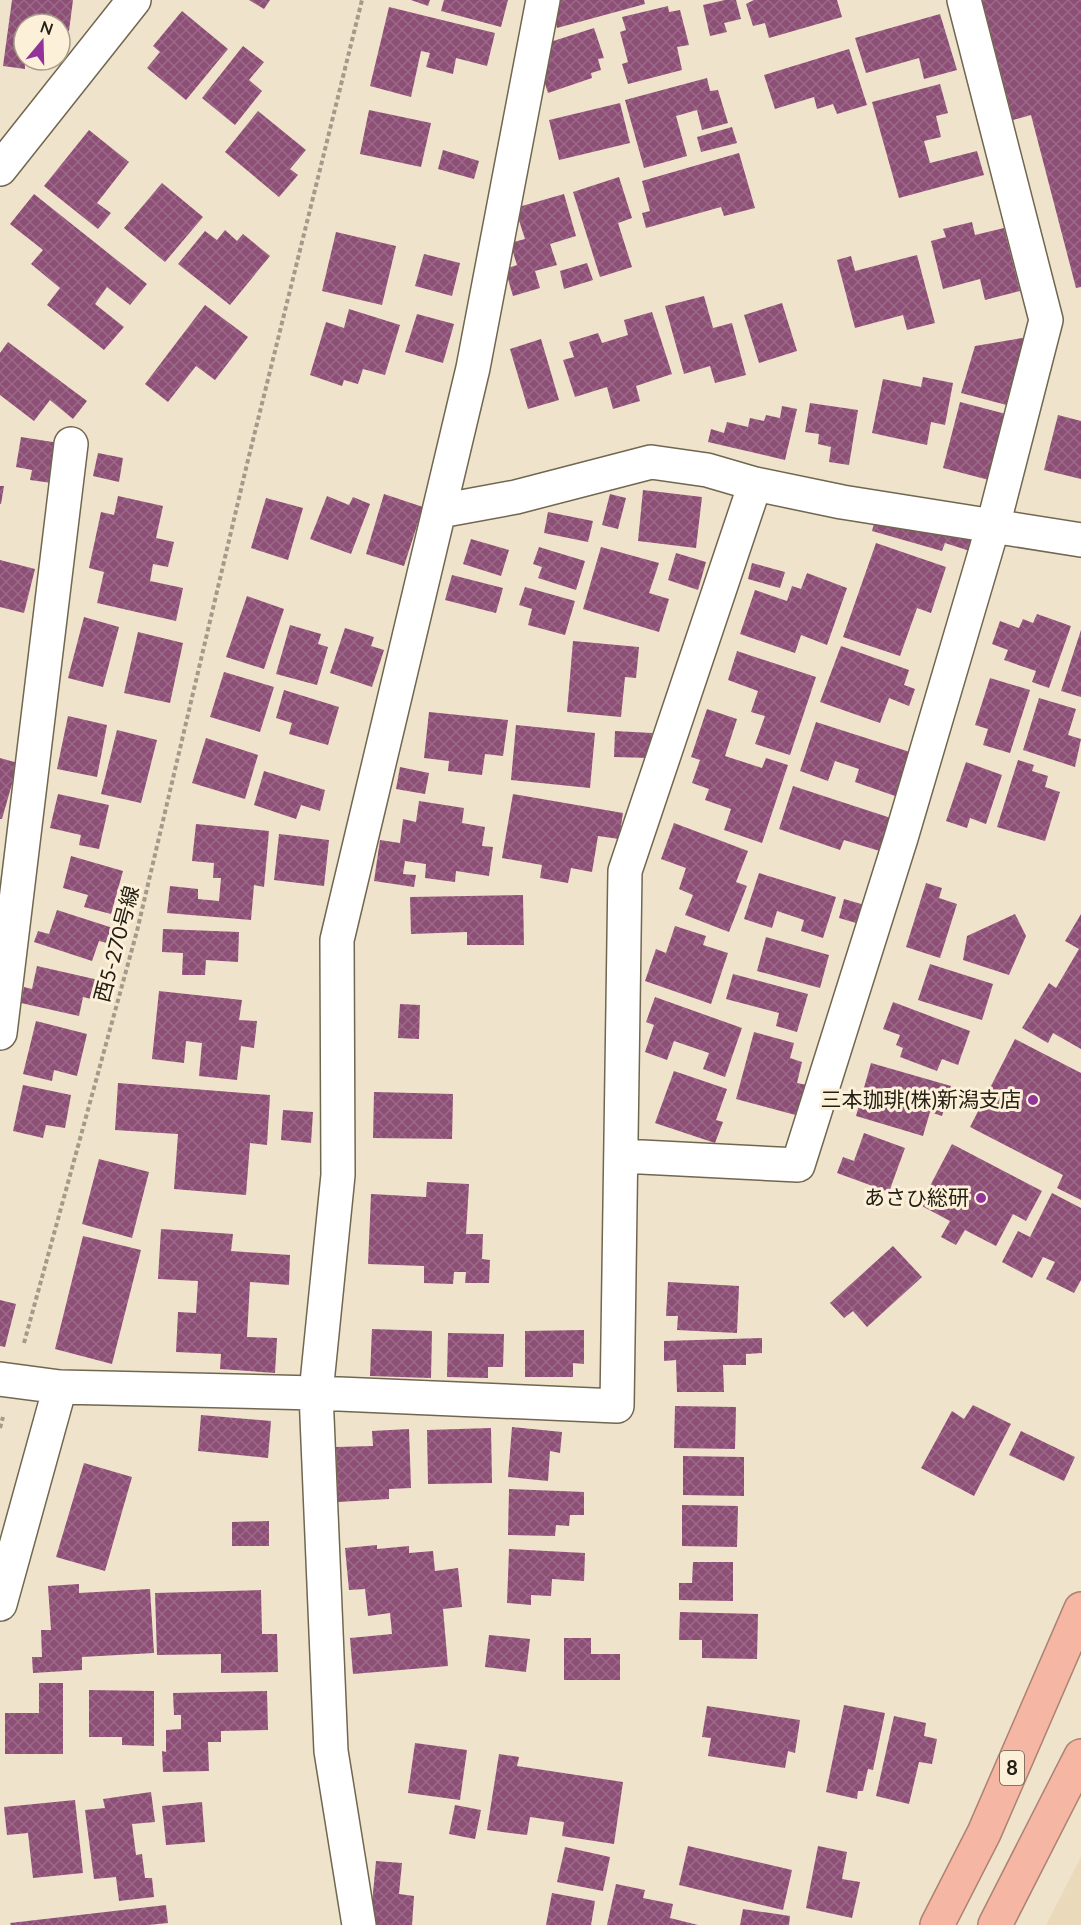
<svg xmlns="http://www.w3.org/2000/svg" width="1081" height="1925" viewBox="0 0 1081 1925" font-family="Lato,'Noto Sans JP',sans-serif">
<style>
.built{fill:#eadabb}
.building{fill:url(#building-cross-hatch)}
.lines{fill:none;stroke-linecap:round;stroke-linejoin:round}
.street-casing{stroke:#716650;stroke-width:36}
.highway-casing{stroke:#ac8273;stroke-width:36}
.path{stroke:#a49a88;stroke-width:4;stroke-dasharray:4.5 3;stroke-linecap:butt}
.street{stroke:#fff;stroke-width:33}
.highway{stroke:#f5b7a4;stroke-width:33}
.poi-dot{fill:#92339b;stroke:#fdf0d8;stroke-width:2}
.labels{text-anchor:middle;stroke-width:6;stroke-linejoin:round;paint-order:stroke}
.shield{fill:#fdf0d8;stroke:#655e51;stroke-width:1.5}
.shield-label{font-size:20px;font-weight:bold;fill:#242017}
.street-label{font-size:21px;fill:#242017;stroke:#fdf0d8}
.poi-label{font-size:21px;fill:#242017;stroke:#fdf0d8;text-anchor:end}
</style>
<defs>
<pattern id="building-cross-hatch" width="8" height="8" patternUnits="userSpaceOnUse" patternTransform="scale(1.5)"><rect width="8" height="8" fill="#8e4f77"/><path d="M0 0l8 8M0 8l8-8" fill="none" stroke="#9a6a88"/></pattern>
</defs>
<rect width="100%" height="100%" fill="#f0e3cb"/>
<path class="built" d="M1081,1857v68h-35z"/>
<path class="building" d="M12,0h61l-4,31 -9,-2v-5h-36l1,45 -22,-3z
M249,0h21l-6,9z
M411,0h19l-2,6z
M444,0h64l-7,27 -60,-16z
M556,0h88l1,4 -88,24 -7,-27z
M725,0h11l5,19 -17,4 3,9 -17,4 -7,-31z
M754,0h83l5,17 -73,21 -4,-15 -12,3 -7,-22z
M982,0h99v287l-5,1 -45,-173 -18,5z
M668,6l1,6 11,-2 9,35 -12,2 5,23 -54,14 -6,-20 6,-2 -8,-30 6,-2 -4,-13z
M389,7l106,26 -8,33 -31,-8 -3,16 -27,-7 4,-14 -9,-2 -10,46 -41,-11z
M182,11l46,38 -42,51 -39,-32 13,-16 -7,-6z
M940,14l17,56 -33,9 -5,-21 -53,15 -11,-35z
M594,28l10,30 -6,1 3,11 -10,3 1,5 -44,15 -8,-25 2,-10 9,-4 -4,-11z
M243,46l21,16 -15,18 13,11 -27,34 -33,-27z
M849,49l18,56 -30,9 -4,-10 -16,5 -3,-12 -39,12 -11,-34z
M707,78l3,13 8,-1 10,33 -26,7 -5,-20 -21,6 11,40 -43,12 -19,-68z
M940,84l8,29 -12,3 5,21 -17,4 6,22 47,-12 7,24 -85,23 -27,-96z
M620,103l10,40 -71,17 -10,-40z
M369,110l62,13 -10,44 -61,-13z
M258,111l48,39 -16,19 8,6 -19,22 -54,-45z
M732,127l5,16 -36,9 -4,-15z
M89,130l40,32 -32,41 14,10 -13,16 -54,-43z
M443,150l36,11 -5,18 -36,-10z
M739,153l16,55 -31,8 -3,-9 -75,21 -4,-15 8,-2 -8,-30z
M619,177l13,41 -14,5 14,44 -32,10 -27,-85z
M162,183l41,34 -38,45 -41,-34z
M34,194l113,90 -17,21 -23,-18 -12,17 29,23 -20,23 -57,-45 13,-17 -29,-24 12,-14 -33,-26z
M564,194l12,42 -26,8 7,21 -22,6 5,17 -27,8 -8,-27 12,-4 -7,-22 15,-4 -10,-31z
M972,222l3,13 29,-7 16,63 -35,9 -5,-21 -37,10 -12,-48 15,-4 -3,-8z
M225,230l12,11 6,-7 27,22 -40,49 -52,-41 27,-33 12,9z
M336,232l60,14 -14,59 -60,-14z
M424,254l36,9 -8,33 -37,-10z
M917,255l18,68 -28,7 -4,-15 -48,13 -18,-68 14,-4 4,15z
M587,263l6,17 -29,9 -4,-18z
M704,296l9,32 19,-5 14,52 -31,8 -5,-17 -26,8 -19,-68z
M782,303l15,48 -38,12 -15,-48z
M205,305l43,32 -33,43 -19,-14 -28,36 -23,-18z
M349,309l51,16 -15,50 -22,-6 -5,15 -14,-4 -2,6 -32,-11 16,-53 18,6z
M652,312l20,62 -36,12 4,15 -27,8 -6,-22 -32,10 -12,-37 11,-3 -5,-15 29,-9 4,10 26,-8 -4,-15z
M417,314l37,10 -11,39 -38,-11z
M1028,337l-14,70 -53,-14 14,-47z
M541,339l18,61 -31,9 -18,-60z
M8,342l79,59 -14,18 -23,-19 -16,21 -34,-26v-42z
M923,377l30,6 -8,42 -14,-3 -4,23 -55,-12 11,-54 38,8z
M960,402l46,12 -17,66 -46,-12z
M810,403l48,7 -9,55 -20,-3 2,-15 -13,-3 1,-10 -14,-2z
M782,406l15,3 -12,51 -77,-18 3,-13 13,4 3,-11 21,5 2,-9 14,3 2,-6 14,3z
M1058,415l23,6v58l-37,-9z
M21,437l38,6 -7,40 -22,-3 2,-10 -16,-3z
M98,453l25,5 -4,24 -26,-6z
M0,486h4l-3,18h-1z
M643,490l59,7 -6,51 -58,-7z
M384,494l39,13 -19,59 -38,-12z
M610,494l16,4 -8,31 -16,-4z
M118,496l45,10 -7,32 18,4 -6,25 -15,-3 -3,17 33,7 -7,33 -79,-18 7,-31 -15,-4 12,-56 13,3z
M327,496l22,9 4,-8 17,7 -19,50 -41,-15z
M266,498l37,10 -15,52 -37,-12z
M548,512l45,9 -5,21 -44,-9z
M876,516l75,12 27,13 -5,11 -28,-9 -3,8 -70,-20z
M471,539l38,11 -8,26 -38,-12z
M876,543l70,24 -15,46 -14,-5 -17,48 -57,-19z
M539,547l46,14 -9,29 -38,-12 4,-11 -9,-3z
M601,547l58,16 -10,30 20,6 -10,33 -76,-23z
M676,553l30,9 -8,28 -30,-10z
M0,560l35,9 -11,44 -24,-6z
M752,563l33,9 -5,16 -32,-9z
M807,573l40,15 -20,57 -26,-10 -6,18 -55,-19 15,-44 32,11 5,-15 9,3z
M452,575l51,13 -7,25 -51,-13z
M525,587l50,14 -10,34 -37,-10 4,-16 -13,-4z
M247,596l37,13 -20,60 -38,-12z
M1037,614l34,12 -22,62 -17,-6 4,-11 -32,-11 4,-10 -16,-6 8,-23 19,7 4,-9 10,4z
M84,617l35,10 -16,60 -35,-9z
M290,625l31,9 -3,10 10,3 -11,38 -41,-11z
M345,628l29,9 -3,9 13,4 -12,37 -42,-14z
M1081,630v67l-20,-6z
M138,632l45,11 -13,60 -46,-10z
M573,641l66,6 -3,31 -11,-1 -4,40 -54,-5z
M841,646l68,24 -5,15 11,4 -6,17 -20,-8 -9,25 -60,-21z
M737,651l79,26 -26,78 -35,-11 10,-28 -14,-4 7,-21 -30,-11z
M224,672l50,15 -14,45 -50,-15z
M990,678l40,12 -20,63 -27,-8 5,-16 -13,-4z
M284,690l55,17 -11,38 -39,-11 3,-11 -16,-5z
M1039,698l37,11 -8,26 13,4 -6,28 -52,-17z
M707,709l30,10 -12,37 37,12 4,-10 22,7 -26,78 -38,-13 7,-21 -26,-9 4,-11 -17,-6 8,-23 -9,-3z
M429,712l79,8 -5,36 -18,-2 -3,21 -34,-4 1,-10 -25,-3z
M68,716l39,9 -10,52 -40,-8z
M816,722l97,31 -15,44 -43,-15 4,-13 -24,-8 -7,20 -28,-10z
M516,725l79,8 -5,55 -79,-8z
M117,730l40,10 -16,63 -40,-9z
M615,731l37,2 -2,25 -36,-1z
M206,738l52,17 -13,44 -53,-16z
M0,758l18,5 -16,56h-2z
M1018,760l16,5 -2,6 16,5 -3,11 15,5 -15,49 -48,-14z
M966,762l36,13 -16,49 -16,-6 -3,10 -21,-7z
M400,767l29,6 -4,21 -29,-5z
M264,771l61,19 -5,21 -19,-6 -5,14 -42,-14z
M793,786l104,34 -11,33 -42,-13 -4,10 -61,-21z
M58,794l51,11 -10,44 -20,-4 2,-10 -31,-7z
M513,794l110,19 -4,26 -21,-3 -6,36 -21,-4 -3,15 -28,-5 2,-13 -40,-7z
M419,801l45,7 -2,15 23,4 -3,19 11,1 -4,29 -33,-5 -1,11 -30,-4 1,-14 -21,-3 -2,13 13,1 -2,12 -40,-6 6,-41 20,3 3,-24 13,3z
M674,823l74,28 -12,31 11,4 -18,46 -44,-17 8,-20 -14,-6 7,-21 -25,-9z
M196,824l73,7 -5,56 -10,-2 -3,35 -84,-7 3,-27 28,3v10l21,2 2,-23h-8l1,-15 -22,-2z
M279,834l50,6 -5,46 -50,-6z
M71,856l52,15 -12,43 -27,-7 4,-12 -25,-7z
M759,873l77,24 -13,41 -22,-7 3,-11 -27,-9 -5,17 -28,-9z
M926,883l16,5 -3,10 18,6 -17,54 -34,-11z
M523,895l1,50h-57v-13l-56,2 -1,-37z
M844,899l24,7 -5,19 -24,-7z
M57,910l59,19 -5,15 -12,-3 -7,20 -58,-19 4,-11 11,3z
M1015,914l11,22 -17,39 -46,-15 4,-24z
M1081,914v135l-28,-16 -5,10 -26,-15 27,-45 7,5 23,-39 -14,-8z
M675,926l31,10 -3,9 25,8 -17,51 -66,-23 11,-32 10,4z
M163,929l76,3 -1,30 -32,-2 -1,15h-23l1,-22 -21,-1z
M766,937l63,18 -9,33 -63,-17z
M930,964l63,20 -11,36 -64,-20z
M37,966l66,15 -4,20 -16,-4 -4,19 -58,-13 3,-16 8,2z
M733,974l75,20 -11,38 -21,-6 3,-13 -53,-14z
M159,991l83,9 -3,20 18,1 -3,27 -13,-2 -4,34 -38,-4 3,-33 -16,-2 -2,22 -32,-4z
M655,997l87,31 -17,49 -22,-8 6,-16 -35,-12 -7,19 -22,-8 9,-27 -8,-3z
M893,1002l77,29 -12,34 -16,-6 -5,12 -37,-14 3,-9 -7,-3 4,-10 -17,-6z
M400,1004l20,1 -1,34 -21,-1z
M36,1021l51,13 -10,42 -23,-6 -2,11 -29,-7z
M754,1032l40,11 -4,15 12,4 -5,21 15,3 -9,31 -67,-18z
M1015,1039l66,34v127l-24,-12 6,-13 -93,-48z
M871,1063l80,23 -9,30 -12,-4 -7,24 -67,-20z
M674,1071l53,18 -11,31 7,2 -8,21 -60,-20z
M118,1083l152,12 -3,50 -17,-2 -4,52 -72,-6 4,-55 -63,-4z
M23,1085l48,10 -6,33 -19,-3 -3,13 -30,-7z
M374,1092l79,2 -1,45 -79,-1z
M283,1110l30,2 -2,31 -30,-3z
M864,1133l41,15 -16,44 -52,-19 6,-16 11,4z
M952,1144l90,47 -16,30 -13,-7 -17,32 -31,-16 -9,15 -15,-8 9,-16 -30,-16z
M99,1159l50,13 -17,66 -50,-14z
M427,1182l42,2 -3,50h17l-1,25 8,1 -1,23h-24l1,-11h-12l-1,12 -29,-1v-17l-56,-2 3,-70 55,3z
M1052,1193l29,15v72l-7,13 -28,-14 9,-17 -12,-5 -11,21 -30,-16 16,-31 12,6z
M161,1229l72,5 -2,17 59,4 -1,30 -39,-3 -3,55 30,1 -2,35 -55,-4 1,-15 -45,-2 2,-40 18,1 2,-32 -40,-2z
M83,1236l58,14 -29,114 -57,-15z
M893,1246l29,31 -55,50 -14,-16 -9,7 -14,-15z
M668,1282l71,4 -2,47 -60,-3 1,-14h-12z
M0,1300l16,4 -11,43 -5,-1z
M372,1329l60,2 -1,47 -61,-2z
M584,1330v34l-11,-1v14h-48v-46z
M448,1333l56,1 -1,33h-15v11l-41,-1z
M762,1338v15l-16,1v11h-23l1,27h-47l-1,-32 -12,1v-20z
M973,1405l38,19 -37,72 -53,-28 31,-57 12,8z
M675,1406l61,1 -1,42 -61,-1z
M201,1415l70,6 -3,37 -70,-7z
M512,1427l50,5 -2,21 -10,-2 -2,30 -40,-4z
M491,1428l1,55 -64,1 -1,-54z
M409,1429l2,59 -22,1v10l-51,3 -2,-55 37,-1 -1,-15z
M1021,1431l54,26 -11,24 -55,-26z
M683,1456l61,1v39l-61,-1z
M84,1463l48,14 -27,94 -49,-14z
M509,1489l75,3v23h-14l-1,11 -13,-1 -1,11 -47,-1z
M682,1505l56,1 -1,41 -55,-1z
M269,1521v25h-37v-24z
M377,1545v4l32,-3v7l24,-2 2,20 23,-3 4,39 -19,2 5,57 -95,8 -3,-36 42,-4 -2,-21 -22,3 -3,-27 -16,1 -4,-42z
M509,1549l76,4 -1,28 -32,-2 -1,17 -20,-1v10l-24,-2z
M693,1562h40v39l-54,-1v-17h13z
M79,1584v9l71,-4 4,64 -72,4v13l-49,3 -1,-16h10l-1,-27h10l-3,-44z
M261,1590l1,44h15l1,38 -57,1v-19l-64,1 -2,-62z
M680,1612l78,2 -1,45 -55,-1v-18h-23z
M489,1635l41,4 -4,33 -41,-5z
M564,1638h27v16h29v26h-56z
M39,1683h24v71h-58v-41h34z
M89,1690l65,1v55l-32,-1v-8h-33z
M267,1691l1,39 -47,1v11h-13l1,29 -46,1 -1,-21 4,1v-22l15,-1v-14h-7l-1,-22z
M844,1705l41,8 -12,57 -5,-1 -5,22h-5l-1,8 -31,-7z
M707,1706l93,14 -5,33 -7,-2 -3,17 -77,-12 3,-18 -9,-1z
M894,1716l32,7 -2,13 13,3 -5,25 -13,-2 -10,42 -33,-8z
M415,1743l52,7 -7,50 -52,-7z
M499,1754l20,3 -2,9 106,16 -9,62 -52,-8 2,-14 -34,-5 -3,18 -40,-5z
M151,1792l4,30 -23,2 4,31 6,-1 3,24h7l2,19 -35,4 -3,-24 -22,2 -9,-69 20,-2 -2,-9z
M75,1800l8,73 -50,5 -5,-45 -21,2 -3,-28z
M202,1802l3,40 -39,3 -4,-39z
M455,1805l26,5 -6,29 -26,-5z
M688,1846l104,24 -9,40 -104,-25z
M818,1846l29,6 -5,27 18,3 -8,36 -46,-10z
M565,1847l45,10 -7,34 -46,-9z
M376,1861l26,2 -3,31 15,2 -2,29h-42z
M616,1884l29,6 -2,8 30,6 -3,14 28,7h-91z
M552,1893l43,8 -4,24h-45z
M166,1905l2,18 -19,2h-138l-1,-2z
M743,1909l47,7 -1,9h-49z"/>
<g class="lines">
<g class="street-casing">
<path id="street" d="M0,169l134,-169
M440,511l76,-14 135,-35 56,8 48,14 87,18 239,38
M0,1033l71,-589
M622,1156l176,9 103,-327 92,-312 53,-206 -82,-320
M0,1379l60,8 256,6 301,13 8,-535 130,-387
M0,1604l60,-217
M359,1925l-28,-174 -15,-358 22,-218 -1,-235 136,-572 70,-368"/>
</g>
<g class="highway-casing">
<path id="highway" d="M937,1925l47,-92 97,-224
M995,1925l86,-169"/>
</g>
<path class="path" d="M24,1343l113,-412 110,-467 115,-464
M0,1428l3,-11"/>
<use href="#street" class="street"/>
<use href="#highway" class="highway"/>
</g>
<g class="poi-dot">
<circle cx="1033" cy="1100" r="6"/>
<circle cx="981" cy="1198" r="6"/>
</g>
<g class="labels">
<rect class="shield" x="1000" y="1751" width="24" height="34" rx="4.5"/>
<g class="shield-label">
<text x="1012" y="1775">8</text>
</g>
<g class="street-label">
<text transform="translate(117 944) rotate(-75)" y="7">西5-270号線</text>
</g>
<g class="poi-label">
<text x="1021" y="1107">三本珈琲(株)新潟支店</text>
<text x="969" y="1205">あさひ総研</text>
</g>
</g>
<g transform="translate(42 42) rotate(19)"><circle r="28" fill="#fdf0d8" stroke="#a69d8b" stroke-width="1.5"/>
<path d="M0-4.5L10 22L0 15L-10 22Z" fill="#92339b"/>
<text y="-9" font-size="16" font-weight="bold" text-anchor="middle" fill="#242017">N</text>
</g>
</svg>
